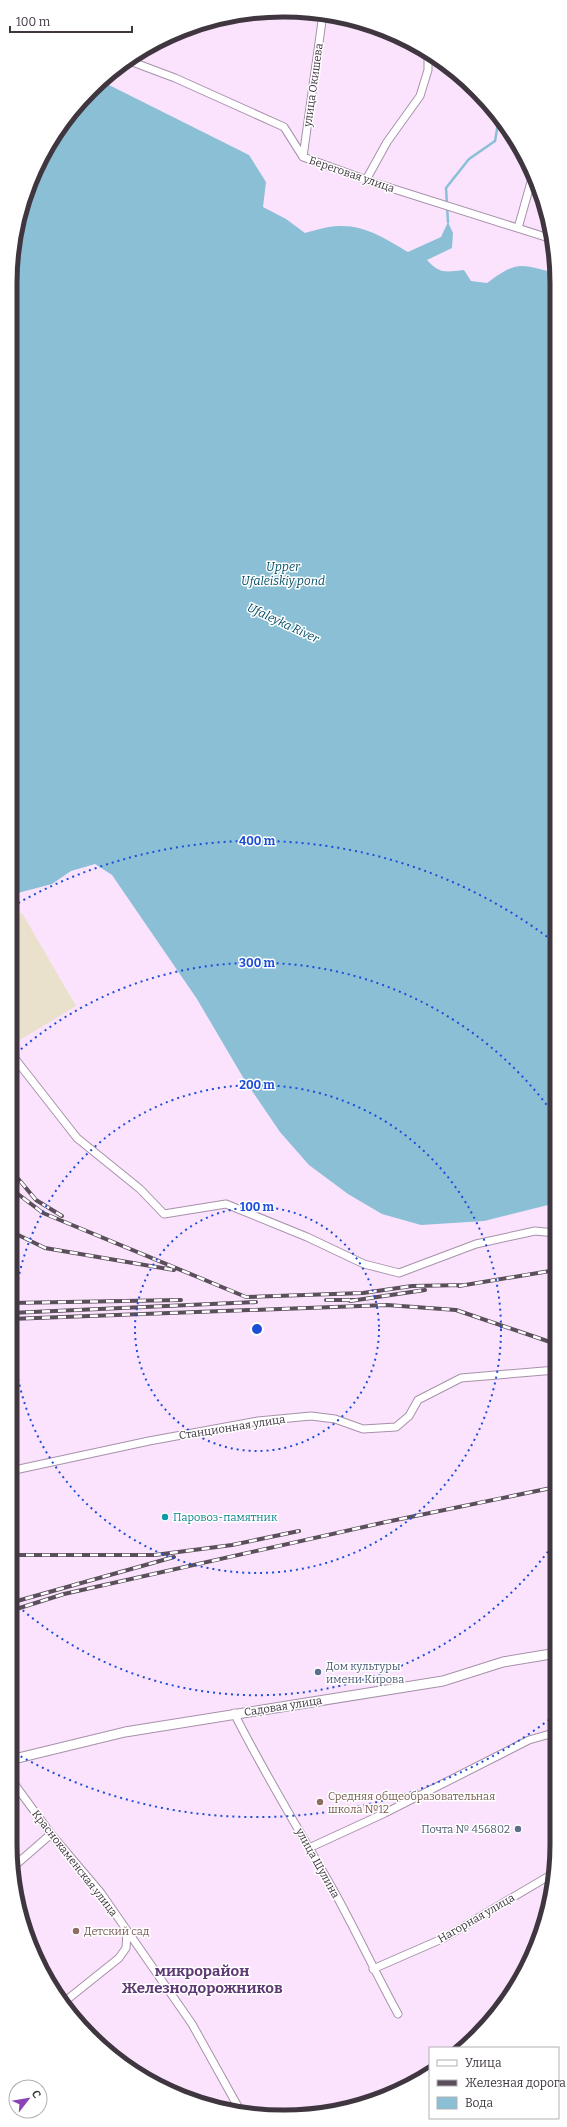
<svg xmlns="http://www.w3.org/2000/svg" width="567" height="2127" viewBox="0 0 567 2127" font-family="Bitter,serif">
<style>
.industrial{fill:#eae1cc}
.water{fill:#8abfd6}
.lines{fill:none;stroke-linecap:round;stroke-linejoin:round}
.stream{stroke:#8abfd6;stroke-width:2.5}
.minor-casing{stroke:#a791aa;stroke-width:9}
.tertiary-casing{stroke:#a791aa;stroke-width:11}
.minor{stroke:#fff;stroke-width:7}
.tertiary{stroke:#fff;stroke-width:9}
.rail-casing{stroke:#5a4f5b;stroke-width:4}
.rail{stroke:#fff;stroke-width:2.5;stroke-dasharray:8;stroke-linecap:butt}
.ring{fill:none;stroke:#1d4ed8;stroke-width:2;stroke-dasharray:2 4}
.culture-dot{fill:#0f9aa8;stroke:#fff;stroke-width:1.5}
.service-dot{fill:#5c6f8a;stroke:#fff;stroke-width:1.5}
.education-dot{fill:#8d6e63;stroke:#fff;stroke-width:1.5}
.labels{text-anchor:middle;stroke-width:3;stroke-linejoin:round;paint-order:stroke}
.street-label{font-size:11px;fill:#3f3640;stroke:#fff}
.culture-label{font-size:11px;fill:#0d838f;stroke:#fff;text-anchor:start}
.service-label{font-size:11px;fill:#4e5e75;stroke:#fff;text-anchor:start}
.education-label{font-size:11px;fill:#785e54;stroke:#fff;text-anchor:start}
.water-label{font-size:12px;font-style:italic;fill:#034e66;stroke:#fff}
.district-label{font-size:15px;font-weight:bold;fill:#5d3a73;stroke:#fff}
.rim{fill:none;stroke:#3f3640;stroke-width:5}
.centre{fill:#1d4ed8;stroke:#fff;stroke-width:2}
.ring-label{font-size:12px;text-anchor:middle;font-weight:bold;fill:#1d4ed8;stroke:#fff;stroke-width:3;stroke-linejoin:round;paint-order:stroke}
</style>
<rect width="100%" height="100%" fill="#fbe3fe"/>
<path class="industrial" d="M22,913l54,93 -66,40v-130z"/>
<path class="water" d="M101,81l148,74 17,27 -3,25 23,12 19,14c11,-3 23,-7 34,-7 26,-1 47,13 69,26l33,-15 7,-15 5,11 -1,15 -25,12c12,14 19,12 37,10l7,11 16,2c31,-23 33,-19 68,-10l1,930 -72,18 -63,4 -39,-11 -34,-20 -39,-29 -29,-33 -36,-53 -47,-80 -85,-124 -17,-11 -24,7 -19,13 -42,11v-611c2,-18 3,-35 5,-52 8,-52 47,-118 86,-151z"/>
<g class="lines">
<path class="stream" d="M448,222l-2,-34 23,-29 26,-18 4,-23"/>
<g class="minor-casing">
<path id="minor" d="M127,60l48,18 109,49 19,30 72,26 177,56
M303,157l20,-143
M366,180l21,-38 33,-46 8,-26v-17
M518,228l15,-53
M16,1060l61,78 63,51 24,25 62,-10 81,33 57,27 35,9 77,-29 59,-13 21,2
M10,1471l139,-30 109,-20 53,-5 24,3 28,10 33,-2 13,-11 9,-16 43,-22 95,-8
M234,1713c31,62 67,120 101,180 22,40 41,81 63,121
M10,1778l41,56 50,59 91,131 49,88
M309,1848l76,-35 144,-73 28,-8
M12,1868l39,-34
M373,1969l71,-31 110,-65
M64,2002l55,-44 7,-10 1,-16"/>
</g>
<g class="tertiary-casing">
<path id="tertiary" d="M10,1757l8,1 107,-26 318,-51 60,-19 54,-9"/>
</g>
<use href="#minor" class="minor"/>
<use href="#tertiary" class="tertiary"/>
<g class="rail-casing">
<path id="rail" d="M10,1169l26,31 26,16
M10,1188l33,25 203,84 117,-4 49,-7 53,-1
M10,1231l35,17 129,22
M459,1286l97,-16
M326,1300h29
M350,1301l75,-11
M10,1303l171,-3
M10,1313l246,-11
M10,1319l377,-14 69,5 100,34
M10,1555h145l77,-10 67,-14
M10,1603l164,-46
M10,1611l54,-17 322,-72 170,-35"/>
</g>
<use href="#rail" class="rail"/>
</g>
<g class="ring">
<circle cx="257" cy="1329" r="122"/>
<circle cx="257" cy="1329" r="244"/>
<path d="M555 1542A366 366 0 0 1 12 1601M12 1057A366 366 0 0 1 555 1116"/>
<path d="M554 1716A488 488 0 0 1 13 1752M13 906A488 488 0 0 1 554 942"/>
</g>
<circle class="culture-dot" cx="165" cy="1517" r="4"/>
<g class="service-dot">
<circle cx="318" cy="1672" r="4"/>
<circle cx="518" cy="1829" r="4"/>
</g>
<g class="education-dot">
<circle cx="320" cy="1802" r="4"/>
<circle cx="76" cy="1931" r="4"/>
</g>
<g class="labels">
<g class="street-label">
<text transform="translate(313 85) rotate(-82)" y="4">улица Окишева</text>
<text transform="translate(352 174) rotate(19)" y="4">Береговая улица</text>
<text transform="translate(232 1427) rotate(-9)" y="4">Станционная улица</text>
<text transform="translate(283 1706) rotate(-9)" y="4">Садовая улица</text>
<text transform="translate(75 1863) rotate(52)" y="4">Краснокаменская улица</text>
<text transform="translate(318 1863) rotate(61)" y="4">улица Шулина</text>
<text transform="translate(476 1918) rotate(-30)" y="4">Нагорная улица</text>
</g>
<g class="culture-label">
<text x="173" y="1521">Паровоз-памятник</text>
</g>
<g class="service-label">
<text x="326" y="1670">Дом культуры<tspan x="326" dy="13">имени Кирова</tspan></text>
<text x="510" y="1833" text-anchor="end">Почта № 456802</text>
</g>
<g class="education-label">
<text x="328" y="1800">Средняя общеобразовательная<tspan x="328" dy="13">школа №12</tspan></text>
<text x="84" y="1935">Детский сад</text>
</g>
<g class="water-label">
<text x="283" y="571">Upper<tspan x="283" dy="14">Ufaleiskiy pond</tspan></text>
<text transform="translate(283 623) rotate(25)" y="4">Ufaleyka River</text>
</g>
<g class="district-label">
<text x="202" y="1976">микрорайон<tspan x="202" dy="17">Железнодорожников</tspan></text>
</g>
</g>
<path d="M0 0H567V2127H0ZM283 17H284A266 266 0 0 1 550 283V1844A266 266 0 0 1 284 2110H283A266 266 0 0 1 17 1844V283A266 266 0 0 1 283 17Z" fill="#fff" fill-rule="evenodd"/>
<path class="rim" d="M283 17H284A266 266 0 0 1 550 283V1844A266 266 0 0 1 284 2110H283A266 266 0 0 1 17 1844V283A266 266 0 0 1 283 17Z"/>
<circle cx="257" cy="1329" r="6" class="centre"/>
<g class="ring-label">
<text x="257" y="845">400 m</text>
<text x="257" y="967">300 m</text>
<text x="257" y="1089">200 m</text>
<text x="257" y="1211">100 m</text>
</g>
<rect x="429" y="2047" width="130" height="72" fill="#ffffff" stroke="#b2afb3"/>
<rect x="437" y="2060" width="20" height="6" fill="#ffffff" stroke="#b2afb3"/>
<text x="465" y="2067" font-size="12" fill="#3f3640">Улица</text>
<rect x="437" y="2080" width="20" height="6" fill="#5a4f5b" stroke="#b2afb3"/>
<text x="465" y="2087" font-size="12" fill="#3f3640">Железная дорога</text>
<rect x="437" y="2097" width="20" height="12" fill="#8abfd6" stroke="#b2afb3"/>
<text x="465" y="2107" font-size="12" fill="#3f3640">Вода</text>
<g transform="translate(28 2099) rotate(59)"><circle r="19" fill="#ffffff" stroke="#b2afb3"/>
<path d="M0-3L7 15L0 10L-7 15Z" fill="#8c43b5"/>
<text y="-6" font-size="11" font-weight="bold" text-anchor="middle" fill="#3f3640">С</text>
</g>
<path d="M10 26v6h122v-6" fill="none" stroke="#3f3640" stroke-width="2"/>
<text x="16" y="26" font-size="12" fill="#3f3640" stroke="#ffffff" stroke-width="3" paint-order="stroke">100 m</text>
</svg>
